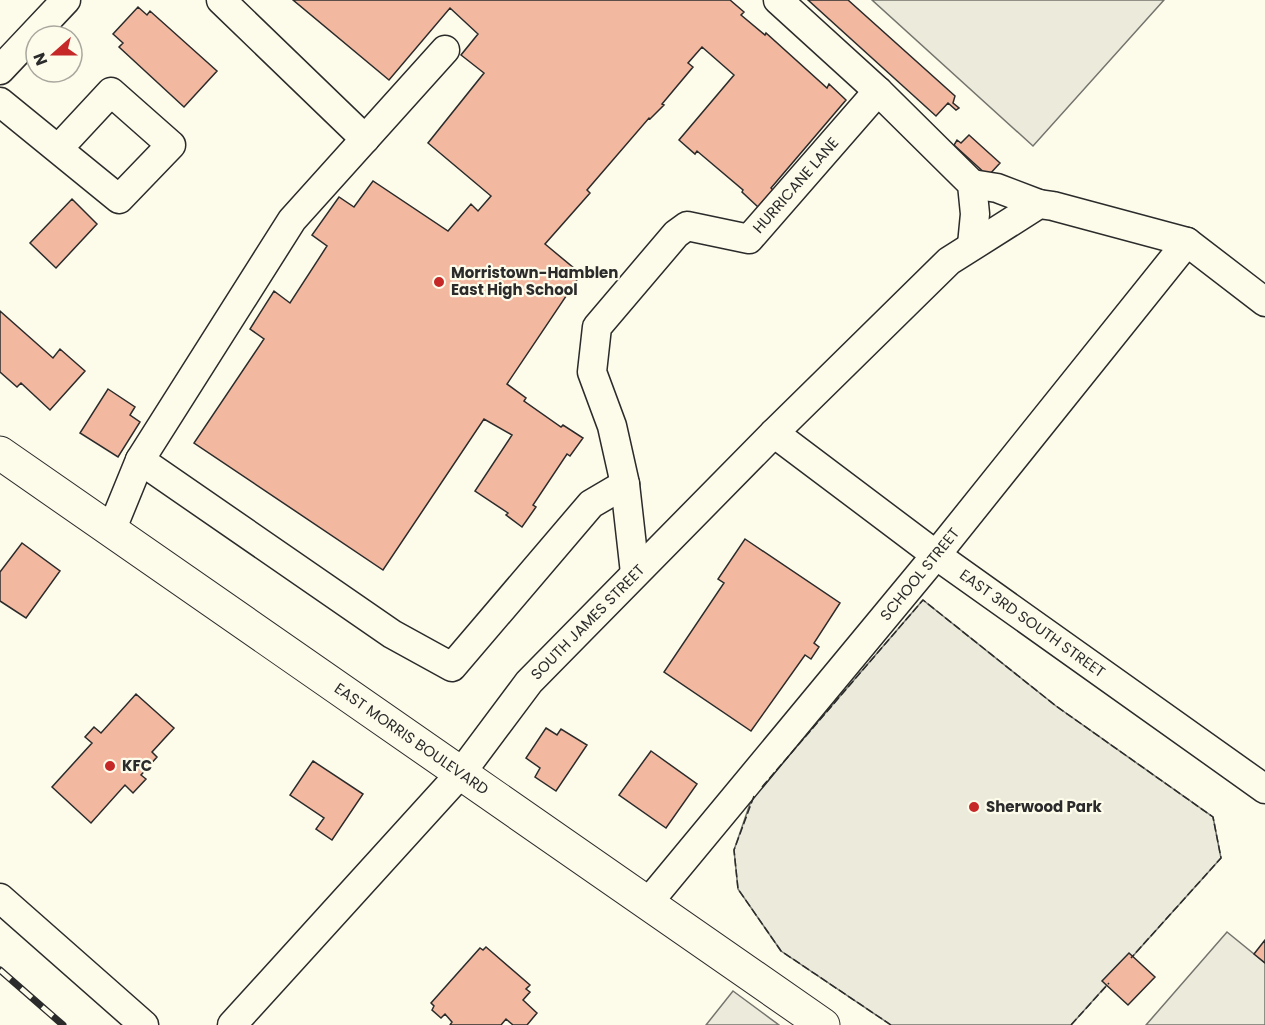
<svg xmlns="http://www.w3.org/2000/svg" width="1265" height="1025" viewBox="0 0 1265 1025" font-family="Poppins,sans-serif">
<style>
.green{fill:#ecebdb;stroke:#74746e;stroke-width:1.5}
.parking{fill:#eceadb;stroke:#74746e;stroke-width:1.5}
.building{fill:#f2b8a0;stroke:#2b2b2b;stroke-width:1.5}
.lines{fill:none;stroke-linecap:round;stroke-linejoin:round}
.minor-casing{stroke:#2b2b2b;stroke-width:31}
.major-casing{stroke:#2b2b2b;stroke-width:35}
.minor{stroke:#fdfbea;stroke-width:28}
.major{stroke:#fdfbea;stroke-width:33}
.rail-casing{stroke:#2b2b2b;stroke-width:7}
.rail{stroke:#fdfbea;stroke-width:4.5;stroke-dasharray:14;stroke-linecap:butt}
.fence{stroke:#2b2b2b;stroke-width:1.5;stroke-dasharray:8 3;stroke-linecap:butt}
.poi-dot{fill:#c62828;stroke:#fdfbea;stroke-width:2}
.labels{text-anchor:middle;stroke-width:4.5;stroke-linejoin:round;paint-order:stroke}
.street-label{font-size:15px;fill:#2b2b2b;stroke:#fdfbea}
.poi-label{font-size:15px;font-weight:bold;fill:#2b2b2b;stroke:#fdfbea;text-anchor:start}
</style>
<rect width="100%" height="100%" fill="#fdfbea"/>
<path class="green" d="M872,0h292l-131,146z
M923,600l133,106 157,111 8,41 -150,167h-180l-110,-74 -43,-62 -4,-39 18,-52z
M733,991l46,34h-73z"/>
<path class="parking" d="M1227,932l38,31v62h-119z"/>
<path class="building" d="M293,0h437l14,12 -3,3 24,20 1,-2 61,55 2,-4 17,16 -75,88 2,2 -15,17 -16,-15 1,-2 -46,-39 -2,3 -16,-14 55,-65 -32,-28 -14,16 5,4 -31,37 2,1 -14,14 -1,-1 -62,72 3,3 -45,51 36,30 -74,110 19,14 -2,3 37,26 2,-2 20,13 -13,18 -3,-2 -34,51 3,2 -14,20 -16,-12 2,-2 -33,-22 37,-56 -28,-16 -101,151 -189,-127 70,-104 -14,-10 24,-38 16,12 37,-57 -15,-11 27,-38 15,10 19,-26 75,50 23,-27 7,7 13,-15 -63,-53 56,-70 -23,-18 17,-21 -28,-26 -61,72z
M808,0h40l107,96 -2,7 6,5 -3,2 -8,-7 -12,13z
M138,7l9,8 3,-4 67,60 -33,36 -65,-60 4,-4 -10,-9z
M969,135l31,28 -12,13 -34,-31 3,-5 4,3z
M72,199l25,25 -41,44 -26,-25z
M0,311l53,47 7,-9 25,22 -35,39 -29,-27 -4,4 -17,-15z
M108,389l27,18 -5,8 10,7 -22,35 -38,-24z
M745,539l95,64 -26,40 5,4 -8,12 -6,-4 -54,76 -87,-59 60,-89 -6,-4z
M22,543l38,28 -34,47 -26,-17v-29z
M136,694l38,34 -22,24 5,5 -16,18 5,4 -13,14 -8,-8 -34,38 -39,-36 40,-44 -7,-6 9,-10 7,6z
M546,728l11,7 4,-6 26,16 -31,46 -21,-14 5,-9 -14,-10z
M651,751l46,33 -31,44 -47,-33z
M313,761l50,33 -31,46 -16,-11 8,-11 -34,-23z
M1265,940v23l-11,-9z
M486,947l44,38 -4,4 4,3 -7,8 14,13 -10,12h-14l-7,-6 -5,6h-51l2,-3 -7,-8 -4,4 -9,-8 2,-4 -3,-3 49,-55 3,2z
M1129,953l26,24 -27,28 -26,-24z"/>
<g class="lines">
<g class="minor-casing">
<g id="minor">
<path d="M221,0l144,139"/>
<path d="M778,0l100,91 94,93 3,30 -3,31"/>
<path d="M0,70l66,-70"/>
<path d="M0,102l119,97 52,-54 -60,-53 -53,57"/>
<path d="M972,184l25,4 42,16"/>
<path id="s1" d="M774,433l162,122 329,234"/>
<path d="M140,460l252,174 60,33 139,-163 34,-20"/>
<path d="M111,531l29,-71 152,-240 153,-170"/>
<path id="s2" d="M635,573l-10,-89 -13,-58 -20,-54 5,-45 79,-93 11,-8 62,13 129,-148"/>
<path d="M0,898l144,127"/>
<path id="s3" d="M647,904l289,-349 251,-313"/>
<path id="s4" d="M232,1025l229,-252 68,-91 245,-249 175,-172 90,-57 14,2 134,36 78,60"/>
</g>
</g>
<g class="major-casing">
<g id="major">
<path id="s5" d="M0,453l823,572"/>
</g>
</g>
<use href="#minor" class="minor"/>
<use href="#major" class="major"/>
<g class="rail-casing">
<path id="rail" d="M0,970l63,55"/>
</g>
<use href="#rail" class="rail"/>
<path class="fence" d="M762,787l161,-187 133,106 157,111 8,41 -90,100
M754,796l-20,54 4,39 43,62 110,74
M1071,1025l38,-42"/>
</g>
<g class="poi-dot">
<circle cx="439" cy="282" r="6"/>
<circle cx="110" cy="766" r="6"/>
<circle cx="974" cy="807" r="6"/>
</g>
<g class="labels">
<g class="street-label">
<text dy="5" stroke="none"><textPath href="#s2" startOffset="522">HURRICANE LANE</textPath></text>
<text dy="5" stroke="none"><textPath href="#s3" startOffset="428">SCHOOL STREET</textPath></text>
<text dy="5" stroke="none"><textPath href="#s4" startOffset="538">SOUTH JAMES STREET</textPath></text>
<text dy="5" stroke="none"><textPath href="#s1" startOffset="321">EAST 3RD SOUTH STREET</textPath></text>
<text dy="5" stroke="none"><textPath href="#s5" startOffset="501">EAST MORRIS BOULEVARD</textPath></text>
</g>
<g class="poi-label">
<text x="451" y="278">Morristown-Hamblen<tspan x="451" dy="17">East High School</tspan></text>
<text x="122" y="771">KFC</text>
<text x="986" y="812">Sherwood Park</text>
</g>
</g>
<g transform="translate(54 54) rotate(249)"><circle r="28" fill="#fdfbea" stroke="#a9a89e" stroke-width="1.5"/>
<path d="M0-4.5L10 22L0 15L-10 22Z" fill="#c62828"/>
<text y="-9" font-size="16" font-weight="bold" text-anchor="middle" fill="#2b2b2b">N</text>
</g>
</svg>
